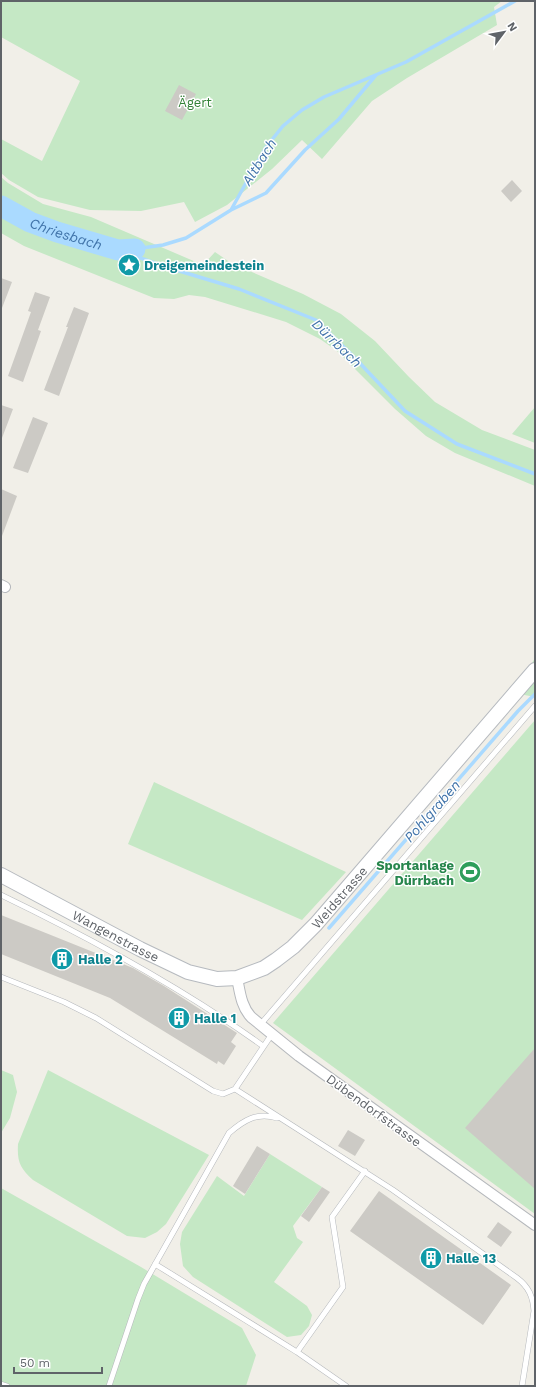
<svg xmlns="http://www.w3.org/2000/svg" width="536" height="1387" viewBox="0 0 536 1387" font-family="'Work Sans',sans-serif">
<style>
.green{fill:#c5e8c5}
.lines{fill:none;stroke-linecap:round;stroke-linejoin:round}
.stream{stroke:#aadaff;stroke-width:3.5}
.river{stroke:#aadaff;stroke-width:21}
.building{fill:#cccac5}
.lane-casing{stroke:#b5b8bc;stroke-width:6}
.street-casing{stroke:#b5b8bc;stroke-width:12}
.secondary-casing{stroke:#b6babf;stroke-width:16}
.lane{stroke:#fff;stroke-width:5}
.street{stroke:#fff;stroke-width:10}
.secondary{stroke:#fff;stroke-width:14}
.labels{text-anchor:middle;stroke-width:3;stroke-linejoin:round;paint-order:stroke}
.park-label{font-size:13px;fill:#348238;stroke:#fff}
.culture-label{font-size:13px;font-weight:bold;fill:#0d838f;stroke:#fff;text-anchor:start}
.leisure-label{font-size:13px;font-weight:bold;fill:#27864d;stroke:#fff;text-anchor:end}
.street-label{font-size:13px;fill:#5f6368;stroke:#fff}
.water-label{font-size:14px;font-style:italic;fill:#4174aa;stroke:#fff}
</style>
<rect width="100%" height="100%" fill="#f1efe8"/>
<path class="green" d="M1,1h501l-8,6 3,18 -90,53 -35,23 -50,58 -20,-19 -30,29 -45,36 -32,17 -11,-20 -43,9 -51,-1 -52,-13 -29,-17 -8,-7v-34l41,22 38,-80 -79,-44z
M1,177l7,6 35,21 48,13 112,48 12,-13 16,11 72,31 38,20 34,27 34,36 26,25 47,28 53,20v36l-80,-33 -29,-17 -31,-27 -58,-58 -17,-12 -34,-17 -81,-25 -16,-2 -15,4 -20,-1 -130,-52 -23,-13z
M535,407v36l-23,-9z
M535,658v39l-21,-4z
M535,720v494l-262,-191z
M154,782l192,90 -44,48 -174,-76z
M1,1070l12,5 4,17 -7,26 -9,15z
M48,1070l161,85 -43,69 -9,8 -12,6 -18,-2 -94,-56c-13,-12 -16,-18 -15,-36z
M270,1154l52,33 -29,39 4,12 6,4 -29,40 33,24 5,9 -3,11 -8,9 -14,2 -94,-60 -10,-11 -3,-22 2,-12 35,-56 27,20z
M1,1188l140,79 101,61 14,27 -10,31h-245z"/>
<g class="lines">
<path class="stream" d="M231,210l35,-17 39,-43 34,-31 37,-44
M135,249l28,-4 23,-7 45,-28 35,-63 17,-21 19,-16 22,-13 82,-35 109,-61
M118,250l48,17 73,22 77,31 39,38 50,53 52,33 78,30
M329,928l189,-217 17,-17"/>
<path class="river" id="s1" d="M1,206l29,16 27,10 61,18 17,-1"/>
</g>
<path class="building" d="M179,85l17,9 -14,26 -17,-9z
M512,180l10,11 -11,11 -10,-11z
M1,278l11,4 -10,26h-1z
M35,292l15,5 -12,33 3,1 -18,51 -15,-6 23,-64 -3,-1z
M74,307l15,6 -30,83 -15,-6 24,-63h-2z
M1,405l12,4 -11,29h-1z
M33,417l15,6 -20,50 -15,-5z
M1,489l16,7 -15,40h-1z
M1,915l132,53 31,18 73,47 -6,9 5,4 -12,19 -6,-4 -1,3 -107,-66 -109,-44z
M535,1048v141l-70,-61z
M348,1130l17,10 -10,16 -17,-10z
M257,1146l13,8 -25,40 -12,-8z
M322,1187l8,5 -21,30 -8,-6z
M379,1191l132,94 -28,40 -133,-94z
M498,1222l14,10 -11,15 -14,-10z"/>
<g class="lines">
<g class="lane-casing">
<path id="lane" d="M1,895c91,44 180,92 262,151
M1,977l63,25 32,16 117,73 10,3 12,-5 158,101 124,88c12,9 16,19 17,33l-12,75
M260,1025l275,-319
M235,1089l37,-55
M155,1264l142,88 49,34
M297,1352l46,-65 -11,-70 33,-46
M1,1384l6,2
M109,1386l29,-87 6,-15 85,-151c15,-13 28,-21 48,-15"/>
</g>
<g class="street-casing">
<path id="street" d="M1,585l4,2
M237,978c3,14 4,28 14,39l48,39 236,169"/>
</g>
<g class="secondary-casing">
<g id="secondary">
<path id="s2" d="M1,875l139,74 48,23 29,7 20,-1 27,-10 12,-8 17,-13 23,-23 219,-254"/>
</g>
</g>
<use href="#lane" class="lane"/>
<use href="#street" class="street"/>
<use href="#secondary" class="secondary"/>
</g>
<defs>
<g id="sight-disc" transform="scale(1.15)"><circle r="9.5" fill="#0f9aa8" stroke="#fff"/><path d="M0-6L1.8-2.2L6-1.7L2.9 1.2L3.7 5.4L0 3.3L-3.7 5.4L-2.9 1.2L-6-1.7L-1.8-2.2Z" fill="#fff"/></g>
<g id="stadium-disc" transform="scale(1.15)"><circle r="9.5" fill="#2e9e5b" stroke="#fff"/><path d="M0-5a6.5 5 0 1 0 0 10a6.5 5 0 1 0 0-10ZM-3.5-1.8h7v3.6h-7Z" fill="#fff"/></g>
<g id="building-disc" transform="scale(1.15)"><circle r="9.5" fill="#0f9aa8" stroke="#fff"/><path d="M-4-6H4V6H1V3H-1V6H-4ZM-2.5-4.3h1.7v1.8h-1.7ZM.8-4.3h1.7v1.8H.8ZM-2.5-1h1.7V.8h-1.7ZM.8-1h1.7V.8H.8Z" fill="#fff"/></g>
</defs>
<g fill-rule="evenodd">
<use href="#sight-disc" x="129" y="265"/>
<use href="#stadium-disc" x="470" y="872"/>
<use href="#building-disc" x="62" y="959"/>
<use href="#building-disc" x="179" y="1018"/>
<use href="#building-disc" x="431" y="1258"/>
</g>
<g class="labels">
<g class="park-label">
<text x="195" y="107">Ägert</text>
</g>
<g class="culture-label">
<text x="144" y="270">Dreigemeindestein</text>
<text x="78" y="964">Halle 2</text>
<text x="194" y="1023">Halle 1</text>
<text x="446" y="1263">Halle 13</text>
</g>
<g class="leisure-label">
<text x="454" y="870">Sportanlage<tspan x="454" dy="15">Dürrbach</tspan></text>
</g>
<g class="street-label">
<text dy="5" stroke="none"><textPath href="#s2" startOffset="393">Weidstrasse</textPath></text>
<text dy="5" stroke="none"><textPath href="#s2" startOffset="130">Wangenstrasse</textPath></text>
<text transform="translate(374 1110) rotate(36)" y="5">Dübendorfstrasse</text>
</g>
<g class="water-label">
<text transform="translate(259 162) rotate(-58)" y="5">Altbach</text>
<text dy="5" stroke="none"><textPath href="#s1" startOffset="71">Chriesbach</textPath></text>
<text transform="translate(337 343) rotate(44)" y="5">Dürrbach</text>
<text transform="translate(432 811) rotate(-49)" y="5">Pohlgraben</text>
</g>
</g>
<rect width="536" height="1387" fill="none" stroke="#5f6368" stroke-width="4"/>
<g transform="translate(504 32) rotate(58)" stroke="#ffffff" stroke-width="3" paint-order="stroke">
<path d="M0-3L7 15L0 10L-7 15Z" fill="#5f6368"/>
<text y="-6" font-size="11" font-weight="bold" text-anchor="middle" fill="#5f6368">N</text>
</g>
<path d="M14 1367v6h88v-6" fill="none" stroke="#5f6368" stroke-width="2"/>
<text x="20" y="1367" font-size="12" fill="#5f6368" stroke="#ffffff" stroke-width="3" paint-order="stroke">50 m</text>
</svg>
